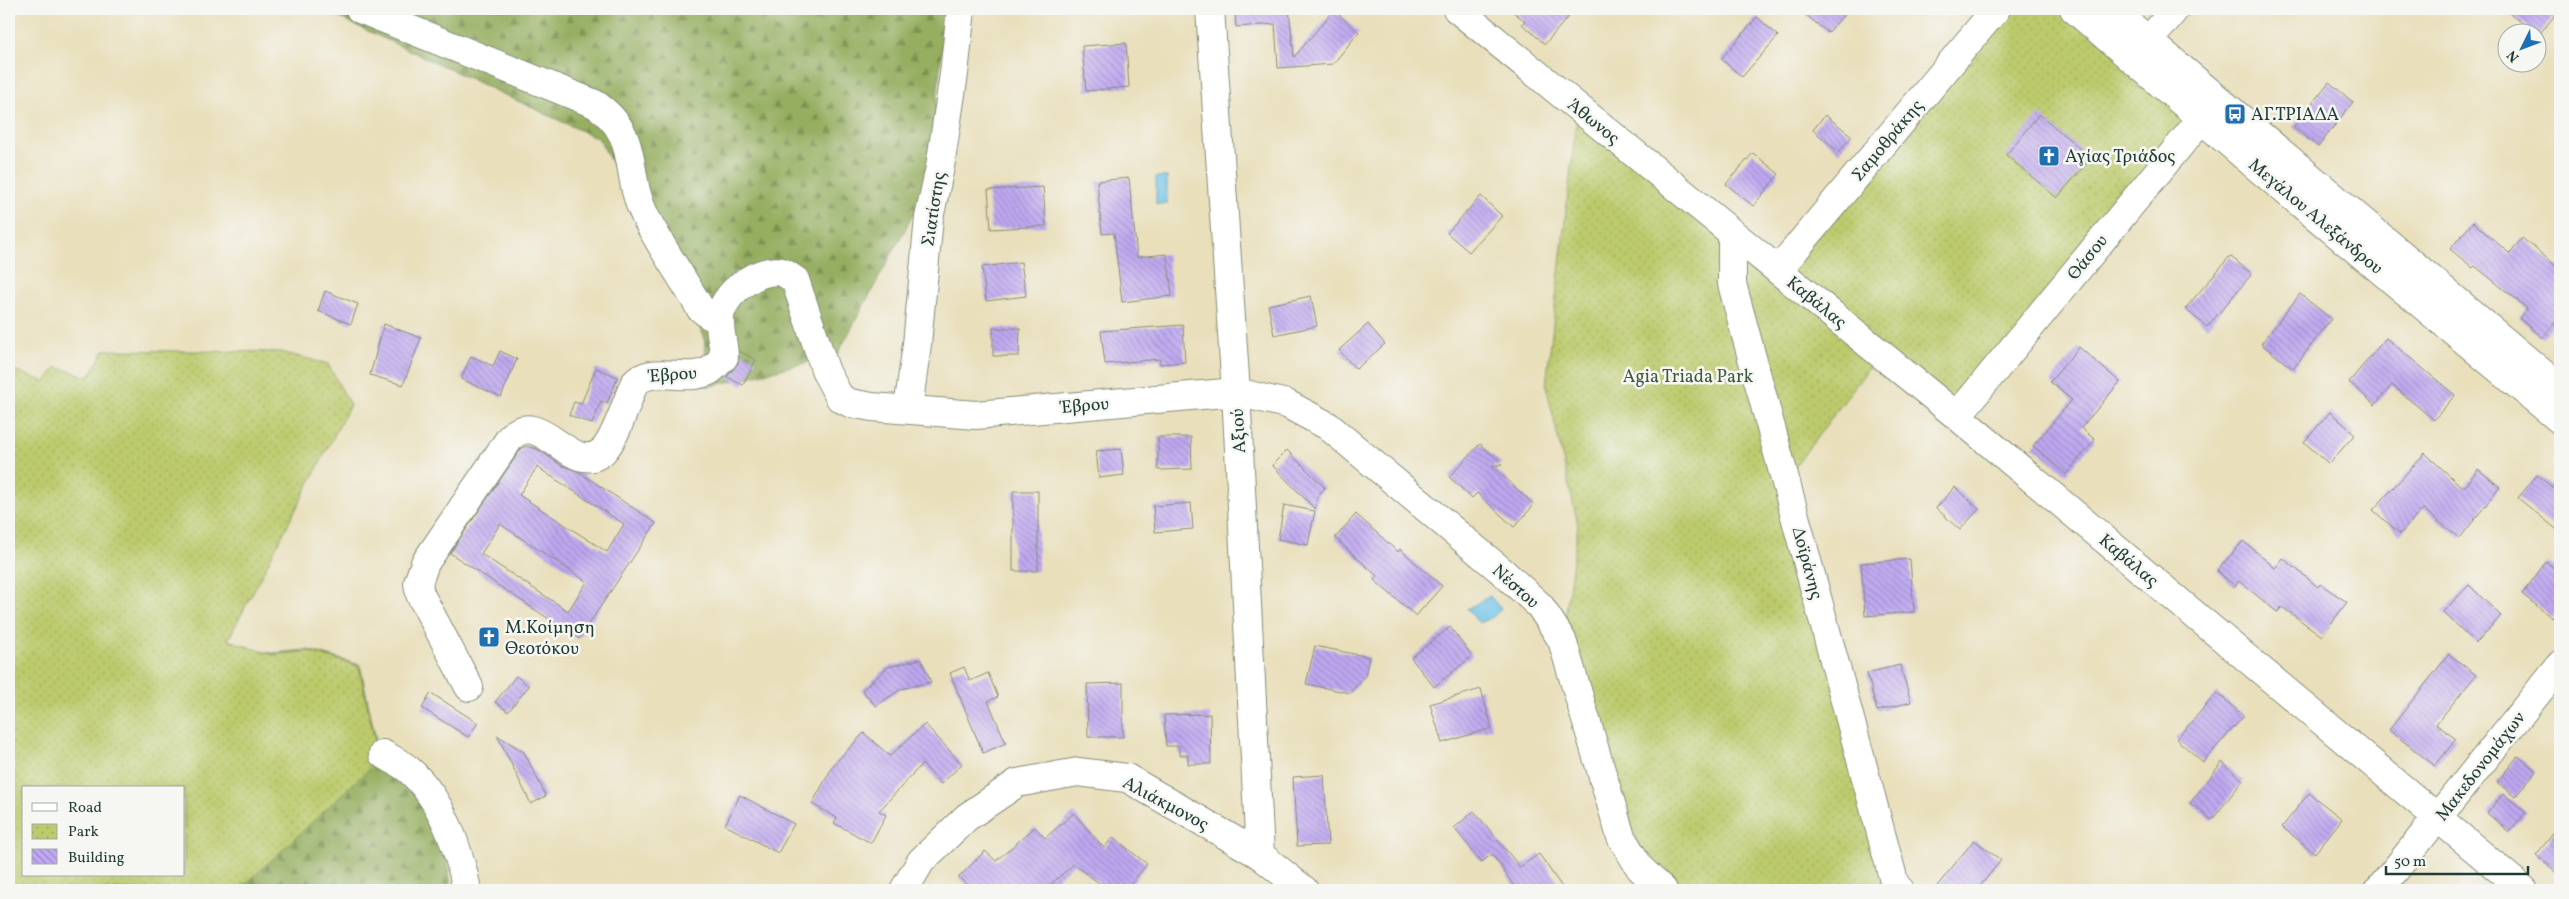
<svg xmlns="http://www.w3.org/2000/svg" width="2569" height="899" viewBox="0 0 2569 899" font-family="Vollkorn,serif">
<style>
.forest{fill:url(#forest-firs);stroke:#5a764a;fill-rule:evenodd}
.park{fill:url(#park-dots);stroke:#6e8450;fill-rule:evenodd}
.water{fill:#6bc2e8;stroke:#45808e}
.building{fill:url(#building-back-hatch);fill-rule:evenodd}
.lines{fill:none;stroke-linecap:round;stroke-linejoin:round}
.minor-casing{stroke:#848e78;stroke-width:30}
.minor{stroke:#fff;stroke-width:28}
.labels{text-anchor:middle;stroke-width:5;stroke-linejoin:round;paint-order:stroke}
.poi-label{font-size:18px;fill:#1f3d34;stroke:#f6f6f2;text-anchor:start}
.street-label{font-size:18px;fill:#1f3d34;stroke:#f6f6f2}
.park-label{font-size:18px;fill:#3e593f;stroke:#f6f6f2}
</style>
<defs>
<pattern id="forest-firs" width="22" height="20" patternUnits="userSpaceOnUse" patternTransform="scale(1.25)"><rect width="22" height="20" fill="#95ae60"/><path d="M5 1l3.5 6h-7zM16 11l3.5 6h-7z" fill="#798f50"/></pattern>
<pattern id="park-dots" width="8" height="8" patternUnits="userSpaceOnUse" patternTransform="scale(1.25)"><rect width="8" height="8" fill="#bcca6c"/><path d="M2 2h.1M6 6h.1" fill="none" stroke="#a1ae5e" stroke-width="1.8" stroke-linecap="round"/></pattern>
<pattern id="building-back-hatch" width="6" height="6" patternUnits="userSpaceOnUse" patternTransform="scale(1.25)"><rect width="6" height="6" fill="#c0a8f1"/><path d="M-1 5l2 2M0 0l6 6M5-1l2 2" fill="none" stroke="#9b8ac4"/></pattern>
</defs>
<rect width="100%" height="100%" fill="#f6f6f2"/>
<filter id="ink" filterUnits="userSpaceOnUse"><feTurbulence type="fractalNoise" baseFrequency=".02" numOctaves="2"/><feDisplacementMap in="SourceGraphic" scale="10" xChannelSelector="R" yChannelSelector="G"/><feConvolveMatrix kernelMatrix="1 2 1 2 8 2 1 2 1" color-interpolation-filters="sRGB"/></filter>
<filter id="wash" filterUnits="userSpaceOnUse"><feTurbulence type="fractalNoise" baseFrequency=".0096" numOctaves="4" result="noise"/><feDisplacementMap in="SourceGraphic" scale="20" xChannelSelector="R" yChannelSelector="G"/><feGaussianBlur stdDeviation="1.12" result="paint"/><feColorMatrix in="noise" values="0 0 0 0 0 0 0 0 0 0 0 0 0 0 0 0 0 1.4 0 .05"/><feComposite in="paint" operator="in"/></filter>
<g filter="url(#wash)">
<rect width="100%" height="100%" fill="#e9dfbb"/>
<path class="forest" d="M321,9h625l-18,178 -91,168 -129,32 -4,-51 -105,-197z
M9,618l263,35 36,-3 52,15 20,94 27,12 41,87 3,32h-442zM24,788h160v87h-160z"/>
<path class="park" d="M1996,9h78l126,110 -243,297 -77,-63 -95,127 110,405 -15,5h-217l-11,-9 -90,-241 16,-115 -32,-140 32,-278 200,163z
M104,350l177,2 47,12 22,41 -122,235 45,15 35,-4 51,15 20,94 -140,130h-230v-522l36,14 12,-15 32,10zM24,788h160v87h-160z"/>
<path class="water" d="M1156,177h11v27h-11z
M1490,596l11,13 -8,8 -14,6 -12,-14z"/>
<g id="blocks">
<path class="building" d="M1235,9h54l5,48 40,-47 25,22 -26,32 -55,4 -3,-44 -39,3z
M1509,9h66l-30,35 -23,-20 3,-3z
M1799,9h50l-21,24z
M2505,9h55l-22,27z
M1757,17l21,19 -36,41 -21,-18z
M1126,43l3,44 -43,4 -4,-45z
M2329,82l24,20 -35,45 -25,-20z
M2039,114l52,44 -34,40 -51,-43z
M1825,115l27,21 -13,16 -26,-22z
M1753,153l26,21 -26,32 -27,-22z
M1129,178l8,79 30,-3 5,42 -50,6 -8,-69 -12,1 -5,-53z
M1043,187l3,39 -55,3 -3,-39z
M1481,196l21,20 -33,36 -22,-19z
M2473,222l37,32 12,-16 38,31v47l-17,22 -24,-20 8,-10 -52,-42 -2,2 -23,-19z
M2230,256l22,18 -45,53 -22,-18z
M1021,262l5,34 -40,5 -4,-34z
M325,291l33,13 -7,20 -33,-13z
M2300,294l31,25 -38,50 -32,-25z
M1311,296l6,30 -43,9 -6,-30z
M384,324l37,14 -18,47 -33,-10z
M1368,324l17,20 -29,25 -17,-19z
M1183,325l2,37 -25,2v-5l-55,5 -4,-33z
M993,328h27l-1,28h-26z
M2386,338l69,57 -21,25 -42,-35 -17,20 -26,-23z
M2079,347l41,35 -39,46 14,12 -29,34 -33,-28 39,-46 -22,-18z
M500,351l17,8 -16,38 -40,-18 10,-23 22,10z
M739,351l17,9 -13,25 -16,-8 11,-14z
M596,368l22,9 -11,26 -6,-2 -9,23 -23,-9 5,-13 7,2z
M2330,412l25,22 -26,30 -25,-22z
M1158,437h33l1,32 -34,1z
M1480,444l22,20 -10,2 42,39 -20,22 -37,-34 -5,5 -23,-21z
M526,446l11,3 24,16 16,6 79,52 -77,116 -129,-86 71,-104zM537,467l87,57 -17,28 -88,-57zM500,524l87,58 -19,29 -87,-57z
M1121,449l3,26 -25,3 -3,-27z
M1287,450l38,38 -7,7 -3,14 -43,-44z
M2425,453l38,35 15,-19 22,18 -40,51 -37,-29 -23,25 -27,-24z
M2537,475l23,19v38l-42,-34z
M1955,487l24,22 -19,21 -24,-22z
M1013,491h25v80h-25z
M1191,503l2,26 -38,3 -2,-26z
M1284,505l31,6 -7,34 -30,-6z
M1356,514l42,38 2,-3 42,37 -26,30 -42,-36 3,-4 -42,-38z
M2243,541l32,27 8,-10 35,29 2,-3 27,18 -25,34 -40,-29 -5,5 -38,-31 -4,5 -18,-15z
M1910,559l4,53 -49,4 -4,-53z
M2546,562l14,11v34l-8,11 -30,-24z
M2469,585l32,31 -25,27 -33,-31z
M1450,627l22,29 -38,31 -23,-29z
M1315,646l54,11 -4,19 -15,17 -44,-9z
M2449,654l27,21 -40,49 20,15 -21,27 -46,-36z
M921,659l10,23 -30,7 -25,17 -14,-16 26,-23z
M1900,665l11,37 -34,9 -10,-38z
M964,667l6,14 18,-8 10,24 -10,4 18,42 -23,10 -33,-80z
M516,676l13,10 -21,26 -13,-10z
M1123,683v54h-35l-1,-53z
M1481,689l11,39 -50,15 -12,-39z
M431,693l47,30 -10,14 -46,-29z
M2217,693l27,23 -41,46 -27,-23z
M1210,714l1,50h-23v-9h-9v-9h-13l-2,-31z
M925,724l37,40 -21,20 -19,-20 -43,47 7,4 -15,28 -37,-20 3,-5 -25,-14 22,-40 30,-31 26,23z
M497,735l27,17 22,44 -15,8z
M2518,756l18,15 -21,26 -18,-15z
M2222,762l21,18 -31,40 -22,-17z
M1324,775l4,70 -31,1 -4,-69z
M2309,793l33,26 -27,34 -33,-26z
M2503,794l23,18 -17,20 -22,-19z
M740,795l54,29 -16,29 -53,-28z
M1474,811l46,56 19,-13 25,36h-47l-25,-36 -10,8 -28,-34z
M1074,813l30,35 9,-11 34,27 -21,26h-18l-34,-26 -30,26h-72l-13,-13 26,-26 11,10 39,-34 10,11z
M2560,825v50l-24,-20z
M1974,840l27,20 -24,30h-43z"/>
</g>
</g>
<g filter="url(#ink)">
<use href="#blocks" fill-opacity="0" stroke="#848e78" stroke-width="1"/>
<g class="lines">
<g class="minor-casing">
<path id="minor" d="M360,9l235,95c47,32 28,68 50,112 16,31 37,61 55,92l9,7 10,3
M1210,9l26,383 24,463
M1457,9l500,407 567,474
M2074,9l184,159 302,252
M2111,9l449,379
M2138,54l37,-45
M1732,233v51l163,601 5,5
M1778,270l218,-261
M908,409l9,-65 12,-126 11,-51 14,-93 7,-65
M1957,416l255,-310
M469,687l-49,-93 -2,-11 7,-20 85,-125c30,-33 62,41 93,13 13,-13 24,-50 31,-67 18,-20 51,-1 75,-13 5,-3 11,-10 15,-14 0,-13 -5,-26 -4,-38 0,-24 39,-53 62,-47 4,1 9,6 13,8l31,92 14,26 10,5 22,4 104,8 260,-23 51,12 41,22 176,147 36,33 22,34 59,197 19,31 23,22
M383,754c8,5 18,9 26,16 33,29 50,79 58,120
M904,890l17,-29 46,-44 50,-34 61,-11 49,6 133,77 44,35
M2379,890l181,-225"/>
</g>
<use href="#minor" class="minor"/>
</g>
</g>
<defs>
<g id="bus-square" transform="scale(1.125)"><rect x="-9" y="-9" width="18" height="18" rx="4" fill="#1f6fb2" stroke="#f6f6f2"/><path d="M-5-6H5V4H4V6H2V4H-2V6H-4V4H-5ZM-3.5-4V0h7V-4ZM-3.5 1.2v1.5H-2V1.2ZM2 1.2v1.5H3.5V1.2Z" fill="#fff"/></g>
<g id="church-square" transform="scale(1.125)"><rect x="-9" y="-9" width="18" height="18" rx="4" fill="#1f6fb2" stroke="#f6f6f2"/><path d="M-1.2-6h2.4v3.5h3.3v2.4h-3.3V6h-2.4V-.1h-3.3v-2.4h3.3Z" fill="#fff"/></g>
</defs>
<g fill-rule="evenodd">
<use href="#bus-square" x="2235" y="114"/>
<use href="#church-square" x="2049" y="156"/>
<use href="#church-square" x="489" y="637"/>
</g>
<g class="labels">
<g class="poi-label">
<text x="2251" y="120">ΑΓ.ΤΡΙΑΔΑ</text>
<text x="2065" y="162">Αγίας Τριάδος</text>
<text x="505" y="633">Μ.Κοίμηση<tspan x="505" dy="21">Θεοτόκου</tspan></text>
</g>
<g class="street-label">
<text transform="translate(1594 121) rotate(39)" y="6">Άθωνος</text>
<text transform="translate(1887 140) rotate(-50)" y="6">Σαμοθράκης</text>
<text transform="translate(933 209) rotate(-81)" y="6">Σιατίστης</text>
<text transform="translate(2316 216) rotate(40)" y="6">Μεγάλου Αλεξάνδρου</text>
<text transform="translate(2087 257) rotate(-51)" y="6">Θάσου</text>
<text transform="translate(1817 302) rotate(39)" y="6">Καβάλας</text>
<text transform="translate(673 374) rotate(-4)" y="6">Έβρου</text>
<text transform="translate(1085 405) rotate(-5)" y="6">Έβρου</text>
<text transform="translate(1238 431) rotate(-93)" y="6">Αξιού</text>
<text transform="translate(2129 560) rotate(40)" y="6">Καβάλας</text>
<text transform="translate(1808 563) rotate(75)" y="6">Δοϊράνης</text>
<text transform="translate(1516 586) rotate(42)" y="6">Νέστου</text>
<text transform="translate(2480 766) rotate(-52)" y="6">Μακεδονομάχων</text>
<text transform="translate(1166 803) rotate(28)" y="6">Αλιάκμονος</text>
</g>
<g class="park-label">
<text x="1688" y="382">Agia Triada Park</text>
</g>
</g>
<rect width="2569" height="899" fill="none" stroke="#f6f6f2" stroke-width="30"/>
<rect x="22" y="786" width="162" height="90" fill="#f6f6f2" stroke="#a0aca6"/>
<rect x="32" y="803" width="25" height="8" fill="#ffffff" stroke="#a0aca6"/>
<text x="68" y="812" font-size="15" fill="#1f3d34">Road</text>
<rect x="32" y="824" width="25" height="15" fill="url(#park-dots)" stroke="#a0aca6"/>
<text x="68" y="836" font-size="15" fill="#1f3d34">Park</text>
<rect x="32" y="849" width="25" height="15" fill="url(#building-back-hatch)" stroke="#a0aca6"/>
<text x="68" y="862" font-size="15" fill="#1f3d34">Building</text>
<g transform="translate(2522 48) rotate(228)"><circle r="24" fill="#f6f6f2" stroke="#a0aca6"/>
<path d="M0-4L9 19L0 12L-9 19Z" fill="#1f6fb2"/>
<text y="-8" font-size="14" font-weight="bold" text-anchor="middle" fill="#1f3d34">N</text>
</g>
<path d="M2386 866v8h142v-8" fill="none" stroke="#1f3d34" stroke-width="2.5"/>
<text x="2394" y="866" font-size="15" fill="#1f3d34" stroke="#f6f6f2" stroke-width="4" paint-order="stroke">50 m</text>
</svg>
